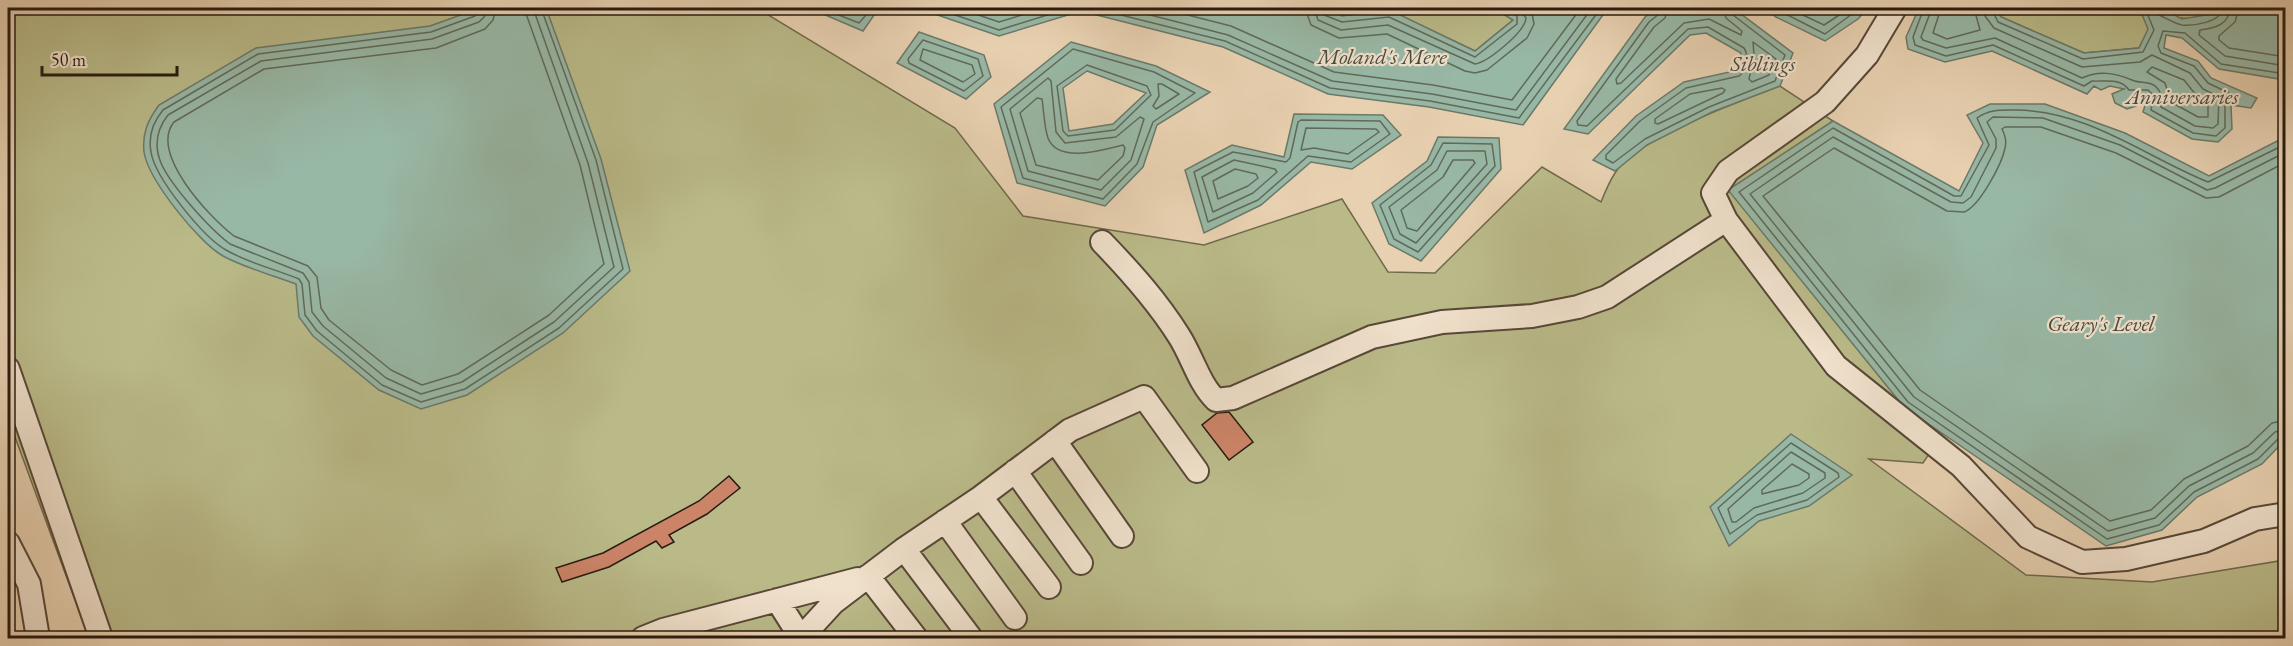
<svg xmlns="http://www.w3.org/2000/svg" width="2293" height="646" viewBox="0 0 2293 646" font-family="'EB Garamond',serif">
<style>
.green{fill:#baba89;stroke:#706a4c;stroke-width:1.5}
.water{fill:#98b8a6;stroke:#6b796a;stroke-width:1.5;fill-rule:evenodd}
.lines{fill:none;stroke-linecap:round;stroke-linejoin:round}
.shore{stroke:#606a5b;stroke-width:1.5}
.building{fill:#cc8468;stroke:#271b10;stroke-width:1.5}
.minor-casing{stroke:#574838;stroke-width:26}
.minor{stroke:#f0e1cc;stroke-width:22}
.labels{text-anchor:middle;stroke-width:4.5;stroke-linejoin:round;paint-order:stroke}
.water-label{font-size:22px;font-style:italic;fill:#494a3d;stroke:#f0e1cc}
</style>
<rect width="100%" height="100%" fill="#e8d1b1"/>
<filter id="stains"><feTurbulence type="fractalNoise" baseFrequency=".00333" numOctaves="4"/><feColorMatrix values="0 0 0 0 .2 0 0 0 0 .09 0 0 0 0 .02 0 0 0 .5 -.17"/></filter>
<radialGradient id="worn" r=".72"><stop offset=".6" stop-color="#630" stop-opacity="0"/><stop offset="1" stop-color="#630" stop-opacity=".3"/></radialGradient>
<path class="green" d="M8,8h749l198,120 68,88 181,29 138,-46 46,73 47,1 107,-106 59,35c4,-10 8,-20 14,-29 22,-35 125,-72 165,-87l53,35 -104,69 175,217 39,26 -20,30 -54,-4 157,116 126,7 133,-22v78h-2196l-81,-220z
M1321,8h173l19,12 -38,31 -85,-40 -48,5z
M1996,8h134l11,4 8,17 -10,19 -55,5 -83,-36z
M2162,8h57c-13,13 -46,15 -57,0z"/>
<path class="water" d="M480,8h66l55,151 29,112 -67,62 -96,62 -46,14 -42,-19 -66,-54 -14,-19 -3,-33c-24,-9 -51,-16 -73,-28 -25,-14 -75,-77 -79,-104 -2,-19 4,-32 15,-47l97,-57 174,-22z
M809,8h70l-16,23z
M917,8h404l21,8 48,-6 85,41 38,-31 -19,-12h114l-85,117 -94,-18 -101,-13 -105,-47 -142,-36 -82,25z
M1657,8h76l60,45 -13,33 -68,26 -65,33 -32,26 -22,-11 43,-44 48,-34 55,-12 2,-17 -35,-20 -16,2 -102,99 -24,-5 81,-112z
M1764,8h104l-10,11 -33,22 -49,-24z
M1919,8h77l5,9 83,36 55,-5 9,-19 -7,-17 -11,-4h31l21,11 30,-5 7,-6h54l12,7v65l-66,-11 -37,-31 -16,-3 -2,13 34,13 13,17 46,20 -6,10 -20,-3 1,24 -14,13 -26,-3 -49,-27 5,-16 -14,-2 -2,5 4,7 -9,3 -12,-6 -3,-9 12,-5 -14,-3 -9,4 -7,-4 -7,8 -95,-43 -47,11 -37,-13 -2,-12z
M919,32l65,23 7,22 -25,22 -69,-36z
M1071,42l85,24 54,26 -53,33 -14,42 -38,39 -88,-23 -23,-79zM1087,71l59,22 -33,31 -44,7 -6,-43z
M1990,104h55l80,29 84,43 76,-39v303l-23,24 -65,33 -35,33 -56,16 -202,-139 -176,-217 105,-69 126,70 24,-48 -16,-28z
M1294,114l89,1 18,20 -49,34 -41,-7 -50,43 -57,28 -19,-63 47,-25 52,12z
M1438,137l61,1 2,31 -80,92 -32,-17 -17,-41 55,-42z
M1791,434l61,41 -43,31 -50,15 -30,25 -19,-39z"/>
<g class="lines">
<path class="shore" d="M479,8l-4,8 -44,16 -173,22 -95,56c-10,12 -15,26 -12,42 4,26 52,85 75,98 22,13 49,19 73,29l3,5 3,31 12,16 65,54 39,17 44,-13 94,-61 64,-59 -27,-109 -55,-152
M487,8l-2,8 -6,6 -47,17 -171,22 -93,54c-11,14 -14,31 -7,48 10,23 49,66 69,81l73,29 6,9 3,30 11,14 63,52 35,16 41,-12 92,-60 60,-55 -26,-104 -55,-155
M496,8l-3,12 -8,9 -49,19 -172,21 -90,53c-25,31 35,95 60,114l74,30 9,11 4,31 8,12 62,50 31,15 36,-11 91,-59 55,-51 -24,-99 -56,-157
M821,8l38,15 13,-15
M935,8l64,22 71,-22
M958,8l41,14 46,-14
M1093,8l132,33 105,47 100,13 89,17 82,-110
M1123,8l105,27 104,46 100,13 84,16 76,-102
M1160,8l71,18 103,46 99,13 79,15 69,-92
M1305,8l6,17 28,13 48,-4 78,37 10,2 12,-3 40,-32 7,-14 -3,-16
M1314,8l4,12 23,10 47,-5 87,39c13,-2 50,-32 51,-46l-7,-10
M1321,8l3,7 18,7 47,-5 86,40 42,-33v-8l-12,-8
M1660,8l-1,6 -10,8 -72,99 1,4 9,1 101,-97 20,-2 36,21c5,7 3,23 -5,28l-53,12 -46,33 -34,34v4l7,4 32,-24 64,-32 66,-26 10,-26 -52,-40 -3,-7
M1668,8l-3,10 -11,9 -38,52 1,5 4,-1 63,-60 25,-4 32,16 1,-4 -16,-13 -3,-10
M1774,8l51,26 35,-26
M1788,8l36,17 26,-17
M1924,8l-11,29 2,8 31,11 47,-11 91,41 8,-5c13,1 28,-4 37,9h19l6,6 -3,14 42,23 23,3 9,-8v-24l8,-9 -25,-12 -14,-17 -33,-13 -3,-7 5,-15 22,2 36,31 65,10
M1932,8l-11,29 2,3 23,8 49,-10 87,40c17,-8 33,-5 50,2 8,4 20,0 26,9 5,6 2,12 3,18l34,19 18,2 5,-4 1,-27 -16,-8 -13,-16 -38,-18 -12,7 -58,5 -88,-39 -9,-12 -2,-8
M1941,8l-8,25 14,6 33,-9 -6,-22
M1991,8l7,14 85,37 60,-7 11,-22 -9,-22
M2156,8l3,7c7,3 16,9 23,10 13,1 39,-3 41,-17
M2230,8c-1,17 -15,20 -30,22l-1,5 26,21 61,10
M2239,8l-4,14 -16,14v4l10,8 57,9
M923,40l55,19 5,17 -19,15 -55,-28 -1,-4z
M1753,42l23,17 -7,16 -17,7 -3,-3 5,-23z
M923,49l49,16 3,9 -12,8 -43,-22z
M1073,49l81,23 41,21 -42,29 -16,42 -34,35 -80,-21 -22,-71z
M1087,65l60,21 4,9 -36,35 -47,6 -5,-5 -6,-45z
M2152,67l32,13 12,15 12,7v15h-10l-27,-15 -6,-19 -18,-11z
M1048,78l3,3 5,51 9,11 51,-6 24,-20 4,2 -13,41 -30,30 -73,-19 -18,-62z
M1158,84h4l17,10 -23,15 -3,-3 6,-10z
M1722,88l3,2 -2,3 -65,31 -3,-1v-4l35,-25z
M1037,98l5,1c2,13 2,27 6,39 10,26 55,12 75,7l2,3 -2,8 -25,24 -62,-15 -16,-52z
M1301,120l79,1 10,13 -39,28 -43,-6 -50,44 -50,22 -14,-50 39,-20 53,10 4,-4 8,-36z
M1306,128l70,1 3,3 -31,22 -34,-6 -13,2z
M1443,143l49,1 3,22 -77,86 -24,-13 -14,-34 51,-40z
M2286,144l-78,38c-64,-26 -119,-71 -192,-72 -15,0 -27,-1 -39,8l12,27 -28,51h-7l-121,-68 -94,64 169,210 199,137 52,-14 35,-33 64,-33 21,-21 7,-1
M1447,151h38l2,13 -71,79 -16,-9 -11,-27 48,-37z
M2286,152l-71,36 -8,2 -87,-45 -77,-27 -50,-1 -6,5 9,17v9l-25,49 -8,6 -12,-1 -118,-65 -83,57 164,203 194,134 47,-13 34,-32 64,-33 22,-21 11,-3
M1234,160l41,9 2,3 -24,21 -40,19 -11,-35z
M1453,160h20l2,3 -58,68 -10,-3 -6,-18 42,-33z
M2286,162l-67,35 -13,1 -90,-45 -75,-26h-36l-3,2c3,6 5,12 3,19 -3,16 -26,59 -41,64l-17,-1 -113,-63 -71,48 157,194 190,131 41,-11 33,-31 64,-33 24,-23 14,-3
M1235,169l21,5 2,4 -10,8 -30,13 -5,-18z
M1791,443l47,30 1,4 -32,23 -50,15 -27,19 -12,-26z
M1791,452l34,21v5l-22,15 -49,15 -18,14h-4l-4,-13z
M1792,464l17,10v4l-10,7 -37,9v-4z"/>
</g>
<path class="building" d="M1229,412l24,30 -24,18 -27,-35 15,-12z
M729,476l11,12 -33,26 -38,21 5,7 -12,6 -6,-7 -47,26 -47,15 -6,-14 47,-15 96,-52z"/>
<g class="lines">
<g class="minor-casing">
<path id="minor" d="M1895,8l-28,47 -42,47 -97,69 -15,22 13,27 110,146 125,100 67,71 54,25 44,-3 78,-18 51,-22 31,-5
M1102,242c29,30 55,59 77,94 13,20 20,48 37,64l17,-2 139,-61 70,-15 90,-6 46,-9 29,-10 119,-77
M8,369l93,269
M1055,441l67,95
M1015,471l66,92
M981,497l89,-67 74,-33 53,74
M945,521l70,97
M8,543l21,41 9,54
M904,549l67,89
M868,576l48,62
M777,600l24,38
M643,638l20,-8 195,-51
M801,638l32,-35 71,-54 77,-52 68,90"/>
</g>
<use href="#minor" class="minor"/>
</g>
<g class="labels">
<g class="water-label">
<text x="1382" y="64">Moland's Mere</text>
<text x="1763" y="71">Siblings</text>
<text x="2182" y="104">Anniversaries</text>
<text x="2101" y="331">Geary's Level</text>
</g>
</g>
<rect width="2293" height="646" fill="none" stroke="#e8d1b1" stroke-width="30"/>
<rect x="9" y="9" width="2275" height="628" fill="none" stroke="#271b10" stroke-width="3"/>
<rect x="15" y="15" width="2263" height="616" fill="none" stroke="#271b10" stroke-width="1.5"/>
<path d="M42 66v9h135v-9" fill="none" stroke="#271b10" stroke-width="3"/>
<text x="51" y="66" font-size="18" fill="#271b10" stroke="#f0e1cc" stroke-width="4.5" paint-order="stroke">50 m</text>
<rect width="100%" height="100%" filter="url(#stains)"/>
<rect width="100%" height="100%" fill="url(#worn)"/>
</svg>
